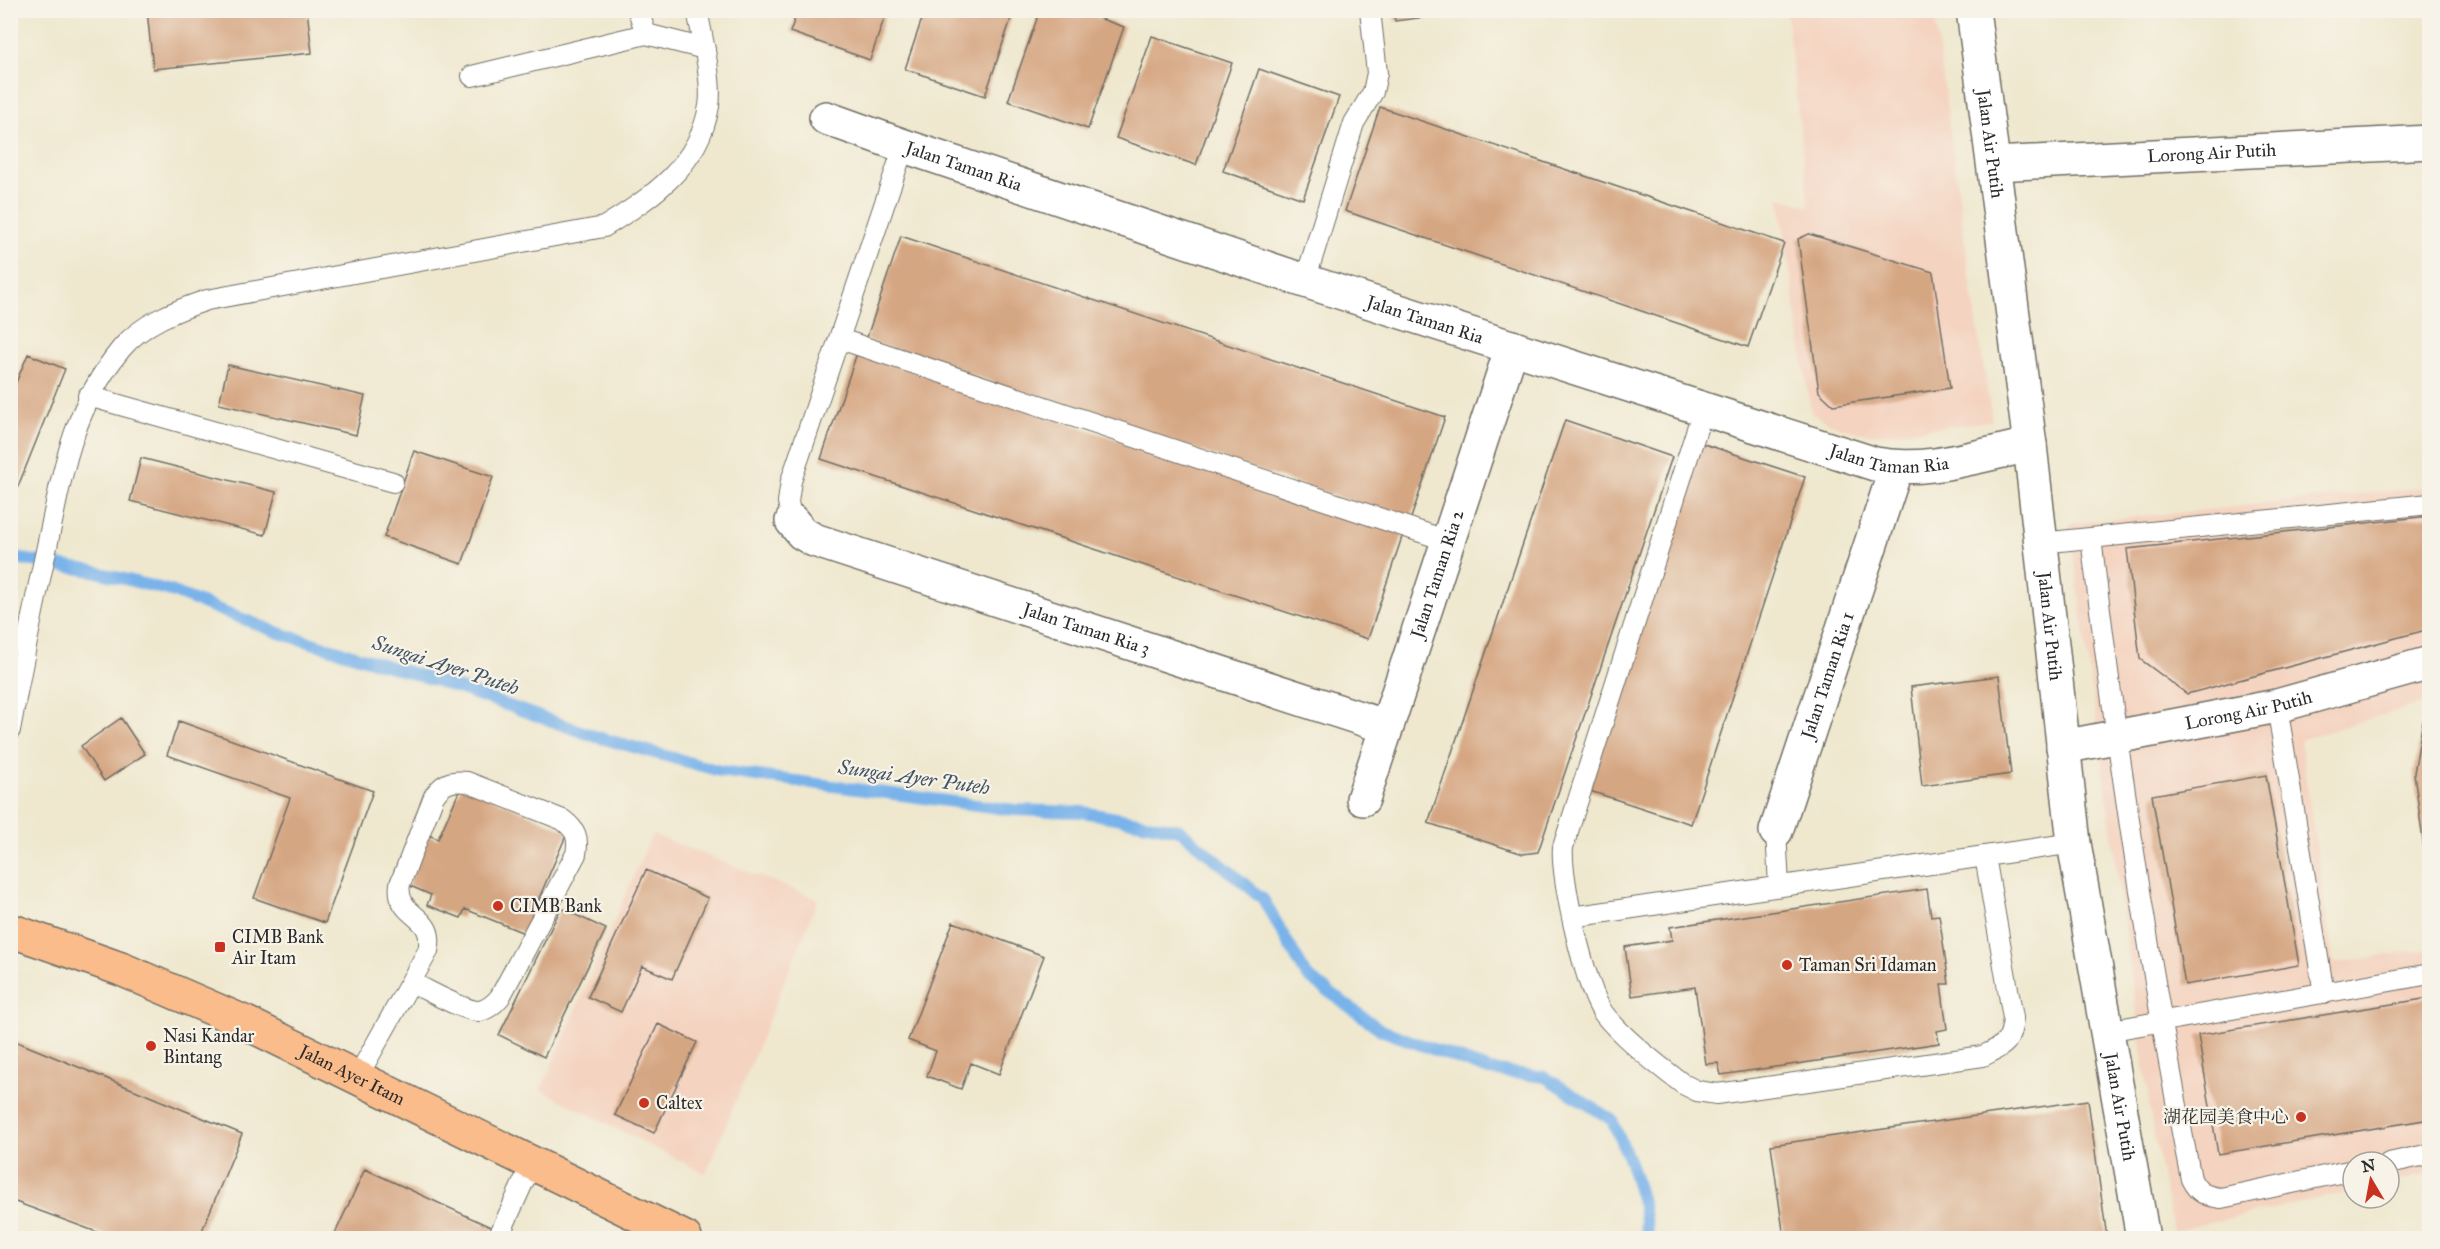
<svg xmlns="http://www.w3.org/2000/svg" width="2440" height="1249" viewBox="0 0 2440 1249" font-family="'IM FELL Great Primer','Noto Serif SC',serif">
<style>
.built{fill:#f4d3c0}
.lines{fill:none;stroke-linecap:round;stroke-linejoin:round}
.stream{stroke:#79b3ea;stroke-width:12}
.building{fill:#d5a682}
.service-casing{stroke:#706d64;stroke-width:22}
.minor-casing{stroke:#706d64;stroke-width:36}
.primary-casing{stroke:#706d64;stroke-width:36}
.service{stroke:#fff;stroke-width:20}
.minor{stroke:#fff;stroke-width:33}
.primary{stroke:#fabc8b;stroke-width:33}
.poi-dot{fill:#c8321e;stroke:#f7f3e8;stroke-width:2}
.labels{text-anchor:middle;stroke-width:4.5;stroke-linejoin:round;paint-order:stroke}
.street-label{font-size:18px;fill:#2b2b2b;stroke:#f7f3e8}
.poi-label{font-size:18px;fill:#2b2b2b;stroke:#f7f3e8;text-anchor:start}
.water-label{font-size:20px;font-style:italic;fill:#425464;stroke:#f7f3e8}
</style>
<rect width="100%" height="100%" fill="#f7f3e8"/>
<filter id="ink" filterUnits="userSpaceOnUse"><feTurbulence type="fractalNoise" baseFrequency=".0167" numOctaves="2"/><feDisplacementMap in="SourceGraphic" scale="12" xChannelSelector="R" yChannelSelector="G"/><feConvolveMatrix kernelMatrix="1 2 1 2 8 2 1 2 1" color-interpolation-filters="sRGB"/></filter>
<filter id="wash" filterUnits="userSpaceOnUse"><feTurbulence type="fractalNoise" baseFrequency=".008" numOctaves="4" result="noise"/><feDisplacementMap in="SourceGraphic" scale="24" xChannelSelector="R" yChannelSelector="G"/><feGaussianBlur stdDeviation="1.35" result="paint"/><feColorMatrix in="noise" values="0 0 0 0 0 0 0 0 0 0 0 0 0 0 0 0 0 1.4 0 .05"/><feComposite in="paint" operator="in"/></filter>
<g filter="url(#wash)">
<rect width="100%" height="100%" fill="#efe8cf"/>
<path class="built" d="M1786,11h148l33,247 25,163 -121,14 -28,-6 -32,-15 -32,-217 30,9z
M2429,487v214l-129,39 34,223 95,-14v225l-40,9v-21h-36v29l-180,40 -21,-106 -83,-601z
M652,834l166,65 -112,275 -165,-84z"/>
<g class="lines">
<path class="stream" d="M10,557l83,14 78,20 108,42 159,48 159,56 123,34 294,39 69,2 97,18 83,69 44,77 74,54 108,40 56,7 67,43 18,42 13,43 5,33"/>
</g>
<g id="blocks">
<path class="building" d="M147,10h160l5,43 -159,16z
M798,10h89l-17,50 -80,-28z
M925,10h89l-29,86 -80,-27z
M1040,10h36l48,17 -36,102 -80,-28z
M1393,10h72v2l-70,9z
M1152,36l80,27 -36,102 -80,-27z
M1259,69l80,28 -36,102 -80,-28z
M1380,107l404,136 -36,104 -403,-136z
M1809,234l124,38 17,116 -117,17 -14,-13 -21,-153z
M901,236l544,181 -35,104 -544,-181z
M857,353l546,181 -35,105 -547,-180z
M28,354l37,15 -50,125 -5,-2v-95z
M228,365l137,31 -9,39 -137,-31z
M1565,420l107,37 -134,395 -15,2 -95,-31z
M1701,443l104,34 -114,347 -104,-34z
M414,451l79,26 -31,87 -78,-27z
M141,458l135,34 -11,43 -135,-34z
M2430,516v113l-243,65 -47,-35 -13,-110z
M1999,676l12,98 -89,12 -11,-99z
M121,718l24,36 -41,27 -23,-35z
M2430,720v158h-2l-14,-105 9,-52z
M179,721l194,70 -48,132 -71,-25 36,-100 -123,-43z
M2266,775l33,190 -114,20 -33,-190z
M462,785l106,46 -44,102 -59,-24 -4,9 -34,-13 4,-10 -23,-10 21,-50 9,4z
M646,870l62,28 -36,81 -30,-13 -21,46 -33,-15z
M1927,889l4,27 8,-1 10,69h-8l6,45 -10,2 2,12 -218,32 -3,-12 -12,1 -11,-77 -63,9 -7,-49 47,-7 -2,-13z
M561,908l45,21 -62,128 -45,-22z
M953,922l91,34 -45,118 -28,-11 -10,26 -34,-13 9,-25 -28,-11z
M2430,998v121l-212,35 -20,-119z
M658,1024l39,18 -43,91 -39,-18z
M10,1039l232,95 -43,104h-86l-103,-38z
M2088,1100l19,138h-323l-13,-93z
M365,1169l128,59 -5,10h-155z"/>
</g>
</g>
<g filter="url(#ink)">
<use href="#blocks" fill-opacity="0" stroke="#706d64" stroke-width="1.5"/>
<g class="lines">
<g class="service-casing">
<path id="service" d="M638,10l8,24
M472,76l174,-42 59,15
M1305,281l49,-158 19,-31 4,-19 -7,-63
M840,339l608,202
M88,396l305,86
M1703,410l-140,437c-3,31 23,144 41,167 18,23 56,53 79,70l14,7 20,3 266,-38c22,-11 28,-13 30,-38l-28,-162 89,-13
M792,521l-4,-19 3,-21 113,-335
M2091,538c26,215 58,428 100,641 7,14 14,17 30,19l132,-28
M2040,543l390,-39
M2277,706l47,288
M10,730c11,-60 23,-120 36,-179 16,-75 25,-141 75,-202 21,-26 56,-39 86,-49l397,-73c48,-30 95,-61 105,-121 4,-24 -7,-70 -12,-96
M1776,831l3,55
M1572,917l413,-61
M2107,1031l323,-57
M358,1076l70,-125c9,-39 -33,-31 -28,-67l34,-88c9,-13 17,-16 33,-14l96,38c13,10 16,17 13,34l-76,143c-5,6 -11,12 -20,14 -15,1 -52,-21 -68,-28
M2389,1163l41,-9
M498,1238l33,-73"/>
</g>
<g class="minor-casing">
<g id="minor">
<path id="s1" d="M1973,10l57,435 44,398 69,395"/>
<path id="s2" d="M826,118l78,28 401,135 570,183c51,10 105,-9 155,-19"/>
<path id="s3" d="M1994,164l436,-22"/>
<path id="s4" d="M792,521l10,12 12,7 573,187"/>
<path id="s5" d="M2063,747l214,-41 153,-43"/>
<path id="s6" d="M1363,799l149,-452"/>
<path id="s7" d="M1776,831l120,-363"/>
</g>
</g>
<g class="primary-casing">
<g id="primary">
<path id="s8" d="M10,930l111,39 125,54 439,215"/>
</g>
</g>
<use href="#service" class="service"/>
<use href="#minor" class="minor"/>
<use href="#primary" class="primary"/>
</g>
</g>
<g class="poi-dot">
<circle cx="498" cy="906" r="6"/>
<rect x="214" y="941" width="12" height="12" rx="3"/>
<circle cx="1787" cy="965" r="6"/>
<circle cx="151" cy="1046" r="6"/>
<circle cx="644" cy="1103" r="6"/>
<circle cx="2301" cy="1117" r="6"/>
</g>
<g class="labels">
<g class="street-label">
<text dy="6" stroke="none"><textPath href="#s1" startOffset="135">Jalan Air Putih</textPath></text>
<text dy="6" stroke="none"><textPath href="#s3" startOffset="218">Lorong Air Putih</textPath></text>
<text dy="6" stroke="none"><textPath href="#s2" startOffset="146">Jalan Taman Ria</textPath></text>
<text dy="6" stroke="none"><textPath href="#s2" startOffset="632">Jalan Taman Ria</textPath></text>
<text dy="6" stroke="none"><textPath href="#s2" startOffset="1118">Jalan Taman Ria</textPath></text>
<text dy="6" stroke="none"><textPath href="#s6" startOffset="237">Jalan Taman Ria 2</textPath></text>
<text dy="6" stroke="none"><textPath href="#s1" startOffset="621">Jalan Air Putih</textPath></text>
<text dy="6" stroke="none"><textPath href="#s4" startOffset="316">Jalan Taman Ria 3</textPath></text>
<text dy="6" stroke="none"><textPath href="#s7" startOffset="164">Jalan Taman Ria 1</textPath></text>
<text dy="6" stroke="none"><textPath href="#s5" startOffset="189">Lorong Air Putih</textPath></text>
<text dy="6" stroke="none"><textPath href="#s8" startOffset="372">Jalan Ayer Itam</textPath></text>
<text dy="6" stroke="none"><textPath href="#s1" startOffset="1107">Jalan Air Putih</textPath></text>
</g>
<g class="poi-label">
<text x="510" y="912">CIMB Bank</text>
<text x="232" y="943">CIMB Bank<tspan x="232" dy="21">Air Itam</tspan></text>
<text x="1799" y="971">Taman Sri Idaman</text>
<text x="163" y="1042">Nasi Kandar<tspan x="163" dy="21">Bintang</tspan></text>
<text x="656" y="1109">Caltex</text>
<text x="2289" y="1123" text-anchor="end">湖花园美食中心</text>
</g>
<g class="water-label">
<text transform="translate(446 665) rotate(18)" y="7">Sungai Ayer Puteh</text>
<text transform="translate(914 777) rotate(8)" y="7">Sungai Ayer Puteh</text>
</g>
</g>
<rect width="2440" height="1249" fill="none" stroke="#f7f3e8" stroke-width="36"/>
<g transform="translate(2371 1180) rotate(350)"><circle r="28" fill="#f7f3e8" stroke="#a5a39c" stroke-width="1.5"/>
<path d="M0-4.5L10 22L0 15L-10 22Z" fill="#c8321e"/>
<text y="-9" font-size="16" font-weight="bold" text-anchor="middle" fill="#2b2b2b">N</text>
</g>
</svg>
